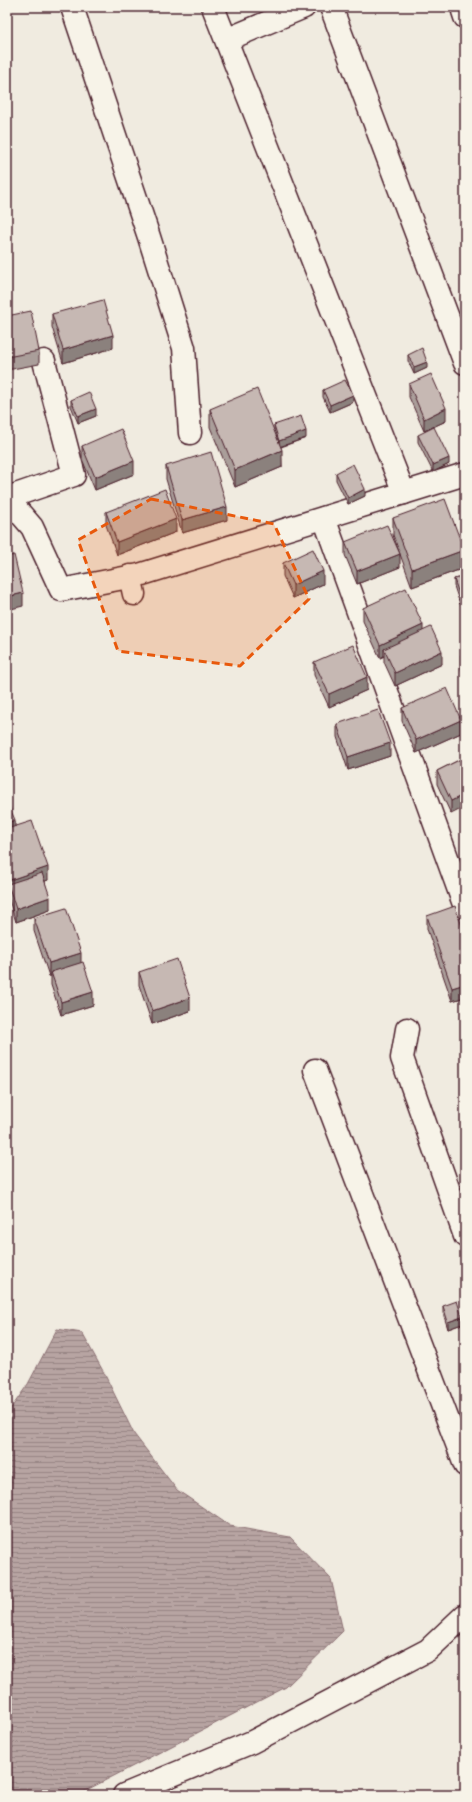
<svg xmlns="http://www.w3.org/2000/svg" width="472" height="1802" viewBox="0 0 472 1802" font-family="'Balsamiq Sans',sans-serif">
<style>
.water{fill:url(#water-rules);stroke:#8b6f72}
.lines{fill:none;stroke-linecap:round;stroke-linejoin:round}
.minor-casing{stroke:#4a1f2b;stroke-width:25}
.tertiary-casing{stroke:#4a1f2b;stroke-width:25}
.minor{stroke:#f7f3e8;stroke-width:22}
.tertiary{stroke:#f7f3e8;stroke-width:22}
.wall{fill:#aa9e9a;stroke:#4a1f2b}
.shaded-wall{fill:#8b817d;stroke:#4a1f2b}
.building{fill:#c6b8b3;stroke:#4a1f2b}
.marked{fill:#e8590c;fill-opacity:0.2;stroke:#e8590c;stroke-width:3;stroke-dasharray:8 5;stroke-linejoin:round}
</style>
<defs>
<pattern id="water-rules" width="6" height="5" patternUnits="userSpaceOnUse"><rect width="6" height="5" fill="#b7a4a2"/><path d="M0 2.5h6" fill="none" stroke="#978584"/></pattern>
</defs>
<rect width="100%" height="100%" fill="#f0ebe0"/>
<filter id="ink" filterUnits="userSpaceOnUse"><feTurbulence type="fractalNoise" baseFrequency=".025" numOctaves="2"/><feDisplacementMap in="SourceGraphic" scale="8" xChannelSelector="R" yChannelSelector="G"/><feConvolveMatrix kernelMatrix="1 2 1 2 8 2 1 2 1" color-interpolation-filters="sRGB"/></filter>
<g filter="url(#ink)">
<path class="water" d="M57,1329l25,4 21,38 31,63 43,56 53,36 60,11 41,42 12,52 -57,56 -209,108h-70v-381l21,-30z"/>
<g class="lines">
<g class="minor-casing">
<path id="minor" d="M72,7l77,230 35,111 6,85
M213,7l191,486
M331,7l134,356
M463,11l2,6
M226,40l78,-33
M7,498l67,-23 -30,-114
M324,518l141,389
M130,576l4,18
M407,1029l-5,29 63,178
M315,1070l150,395
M124,1795l128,-53 176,-92 37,-35"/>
</g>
<g class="tertiary-casing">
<path id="tertiary" d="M7,498l25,29 29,63 78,-15 326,-101"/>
</g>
<use href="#minor" class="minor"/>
<use href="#tertiary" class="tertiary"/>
</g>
<path class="wall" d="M52,314l61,34 -50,15 -11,-36z
M7,316l32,35v13l-32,6z
M408,355l19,13 -13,6 -6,-13z
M409,384l37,37 -22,10 -15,-34z
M323,390l30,12 -23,10 -7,-15z
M71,400l25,16 -18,7 -7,-17z
M210,409l64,21v-5l32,13 -25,9 1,20 -47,20 -25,-60z
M418,435l31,29 -16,8 -15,-30z
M82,446l52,28 -39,16 -13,-31z
M166,466l61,54 -45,13 -16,-54z
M336,473l29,23 -17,8 -12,-24z
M106,512l70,20 -59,23 -11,-30z
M393,518l71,50 -52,19 -19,-52z
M345,542l55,25 -43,17 -12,-29z
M283,563l40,21 -30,14 -10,-22z
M465,576v26l-5,2 -6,-18v-7z
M363,608l60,23 19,33 -47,22 -11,-24v-6l-4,2 -17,-37z
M465,654v24l-4,-10v-13z
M314,662l53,28 -38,17 -15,-32z
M402,708l59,25 -45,20 -14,-32z
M337,724l53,32 -42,14 -11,-33z
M465,757l-14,57 -14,-30v-13z
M7,801l8,25 33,54 -3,1 5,29 -34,12 -8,-25v-3h-1z
M427,916l38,19v62l-13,4 -25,-72z
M34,918l47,45 12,42 -32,10 -10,-30v-9h-2l-15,-45z
M139,972l51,39 -38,13 -13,-39z
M443,1306l19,18 -14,5 -5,-16z"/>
<path class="shaded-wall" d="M113,335v13l-50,15v-13z
M427,362v6l-13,6v-7z
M353,395v7l-23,10v-7z
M446,408v13l-22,10v-12z
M96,409v7l-18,7v-7z
M306,431v7l-27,9v-6z
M282,450v17l-47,20v-17z
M449,458v6l-16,8v-7z
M134,461v13l-39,16v-13z
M365,489v7l-17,8v-6z
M227,507v13l-45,13v-13z
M176,519v13l-59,23v-13z
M464,550v18l-52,19v-18z
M400,554v13l-43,17v-13z
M323,571v13l-30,14v-13z
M23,593v13l-16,4v-13z
M465,595v7l-5,2v-7z
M423,625v13l-39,11v7l-4,2v-13z
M442,651v13l-47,22v-13z
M367,677v13l-38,17v-13z
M461,720v13l-45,20v-13z
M390,743v13l-42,14v-13z
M465,794v13l-14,7v-13z
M15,820v12l-8,4v-13z
M48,867v13l-37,13 -3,-9v10h-1v-13z
M50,897v13l-34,12v-13z
M81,953v13l-30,6v4h-2v-13z
M465,984v13l-13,4v-13z
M93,992v13l-32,10v-13z
M190,998v13l-38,13v-13z
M462,1317v7l-14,5v-7z"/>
<path class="building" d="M103,300l10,35 -50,15 -11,-36z
M31,311l8,40 -32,6v-41z
M422,348l5,14 -13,5 -6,-12z
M431,374l15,34 -22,11 -15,-35z
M345,380l8,15 -23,10 -7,-15z
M257,389l25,61 -47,20 -25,-61z
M89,392l7,17 -18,7 -7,-16z
M301,416l5,15 -27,10 -5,-16z
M434,427l15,31 -16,7 -15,-30z
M121,429l13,32 -39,16 -13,-31z
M211,452l16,55 -45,13 -16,-54z
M353,464l12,25 -17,9 -12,-25z
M165,489l11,30 -59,23 -11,-30z
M445,499l19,51 -52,19 -19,-51z
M387,525l13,29 -43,17 -12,-29z
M313,549l10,22 -30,14 -10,-22z
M14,555l9,38 -16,4v-40z
M465,576v19l-5,2 -6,-18z
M406,588l17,37 -43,20 -17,-37z
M431,627l11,24 -47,22 -11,-24z
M353,645l14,32 -38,17 -15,-32z
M465,654v11l-4,-10z
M447,688l14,32 -45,20 -14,-32z
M378,710l12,33 -42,14 -11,-33z
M465,757v37l-14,7 -14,-30z
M7,801l8,19 -8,3z
M32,821l16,46 -41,14v-52z
M42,873l8,24 -34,12 -8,-25z
M455,906l10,29v49l-13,4 -25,-72z
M66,908l15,45 -32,10 -15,-45z
M177,959l13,39 -38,13 -13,-39z
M83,962l10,30 -32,10 -10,-30z
M457,1301l5,16 -14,5 -5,-16z"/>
</g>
<path class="marked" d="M151,499l123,25 35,75 -69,67 -122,-15 -40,-111z"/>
<rect width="472" height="1802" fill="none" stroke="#f7f3e8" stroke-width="24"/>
<rect x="12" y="12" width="448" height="1778" fill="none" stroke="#4a1f2b" stroke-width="1.5" filter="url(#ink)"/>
</svg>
